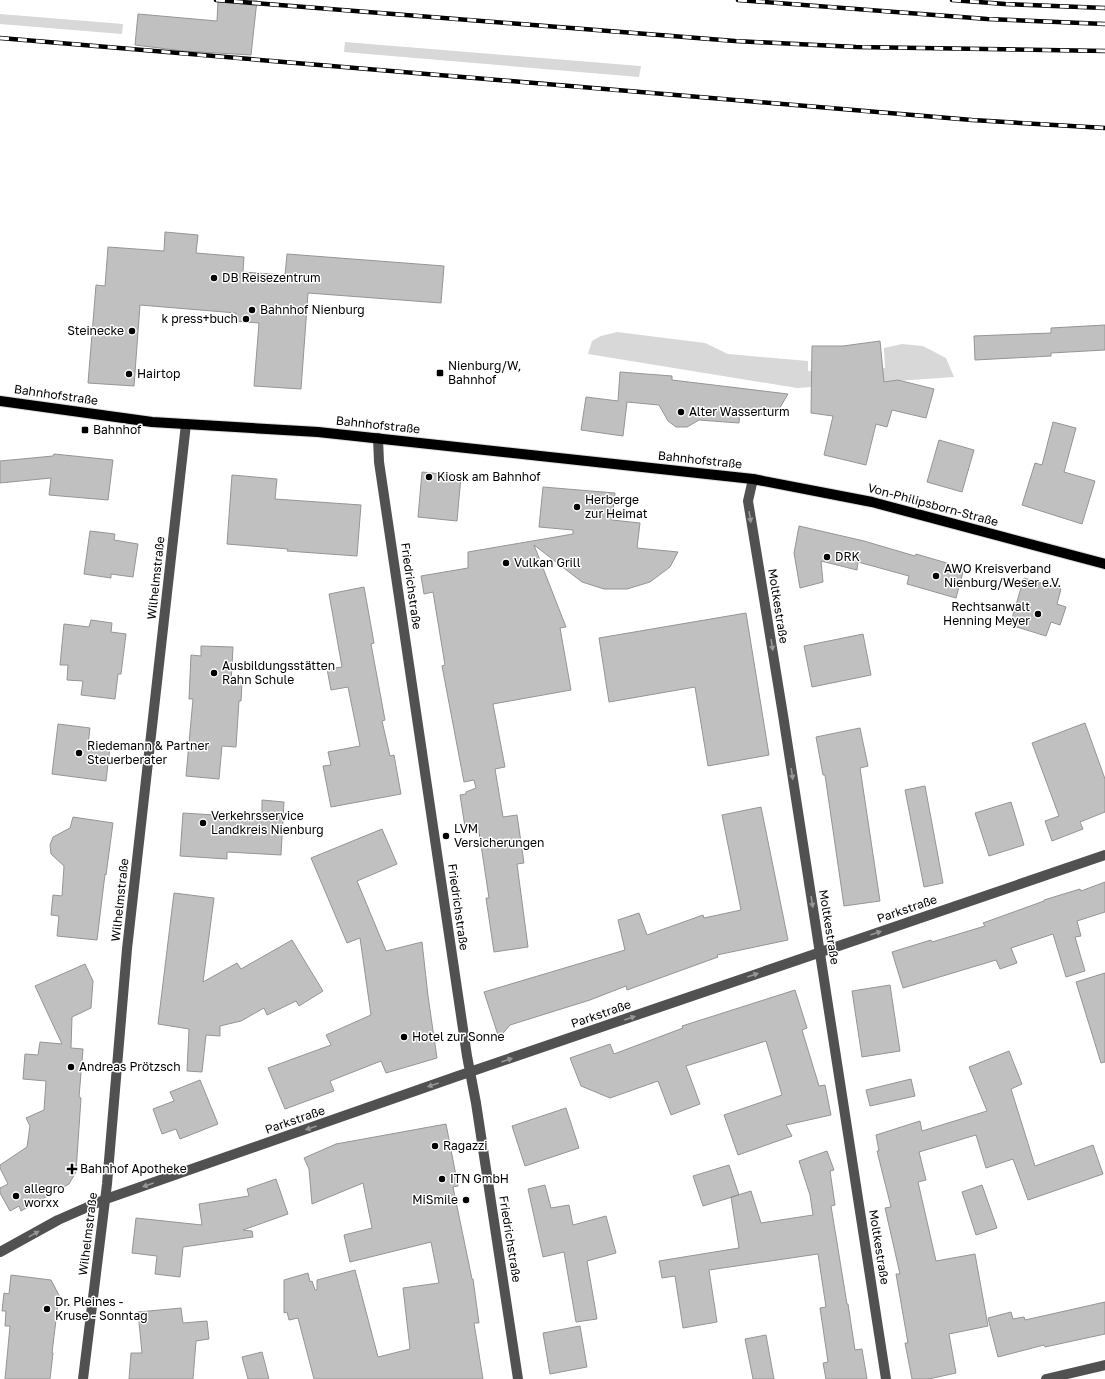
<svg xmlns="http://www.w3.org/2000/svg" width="1105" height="1379" viewBox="0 0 1105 1379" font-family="'Golos Text',sans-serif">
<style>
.green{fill:#d8d8d8}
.building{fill:#c0c0c0;stroke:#959595}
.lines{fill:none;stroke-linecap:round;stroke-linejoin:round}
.major-casing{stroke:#dbdbdb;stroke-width:12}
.minor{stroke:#515151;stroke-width:10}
.major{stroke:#000;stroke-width:10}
.rail-casing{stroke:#000;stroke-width:4.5}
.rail{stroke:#fff;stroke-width:3;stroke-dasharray:9;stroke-linecap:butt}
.oneway{fill:#979797}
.poi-dot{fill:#000;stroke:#fff;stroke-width:1.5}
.labels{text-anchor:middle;stroke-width:3;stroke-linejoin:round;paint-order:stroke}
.poi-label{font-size:12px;fill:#000;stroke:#fff;text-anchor:start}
.street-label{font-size:12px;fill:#000;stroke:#fff}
</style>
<rect width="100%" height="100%" fill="#fff"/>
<path class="green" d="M0,14l123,10 -1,10 -122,-10z
M345,42l295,24h1l-2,11 -295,-25z
M617,332l88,11 23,11 80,7v10l39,3 38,-6 -1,-20 18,-4 21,2 23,12 8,19 -157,11 -209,-34 4,-13 9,-5z"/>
<path class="building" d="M218,0h39l-6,55 -67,-4 -49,-6 3,-31 79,7z
M165,232l33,3 -2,18 48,4 -1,15 42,3 2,-21 157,12 -3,37 -133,-10 -7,96 -47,-3 5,-63 -24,-2 1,-8 -96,-8 -6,81 -46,-3 8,-98 9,1 3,-39 56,4z
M1105,325v25l-54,3v3l-76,4 -1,-24 77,-3v-5z
M880,341l4,41 14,-2 36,9 -8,29 -34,-8 -5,17 -11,-3 -10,41 -42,-10 9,-39 -22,-3 1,-67h31z
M620,372l52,4v4l116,14 -13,22 -35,-4 -1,11 -40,-3 -12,7h-11l-8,-6 -9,-16 -32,-3 -4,34 -42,-6 5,-33 32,4z
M1053,422l23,6 -12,44 31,9 -13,43 -60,-19 13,-42 7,2z
M939,440l35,10 -12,42 -35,-10z
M54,454l59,6 -5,40 -59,-5 2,-17 -51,5v-22l53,-5z
M422,472l39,4 -4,45 -39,-4z
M232,475l45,4 -2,20 86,6 -4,51 -70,-5 1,-2 -61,-5z
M543,487l72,6 -3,27 28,3 -3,25 41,4 -8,15 -20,15 -23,7h-23l-22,-7 -48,-37 32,82 -6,1 11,62 -78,14 12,63 -10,2 8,48 14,-2 7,48 -7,1 11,83 -34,5 -8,-54h3l-11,-73 -13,2 -5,-32 6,-1v-2l10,-4 -2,-8 -10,2 -22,-116 3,-1 -12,-73 -9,2 -3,-18 47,-8v-16l105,-18v-4l-34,-3z
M799,526l65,15 51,15 1,-2 48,14 -8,30 -49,-14 2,-8 -51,-14 -1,8 -36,-9 2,21 -23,6 -6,-35z
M90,531l25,3 -1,6 24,4 -5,33 -22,-3v4l-27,-4z
M1024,578l37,11 -4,15 9,3 -6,18 -9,-3 -5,14 -36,-11z
M364,587l10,56 -3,1 14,76 -3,1 8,35 4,-1 7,39 -70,13 -8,-41 8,-1 -3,-13 32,-6 -12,-59 -17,3 -4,-21 15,-2 -13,-73z
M746,613l23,142 -61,11 -13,-79 -86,15 -10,-64z
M91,620l21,3 -1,9 15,2 -5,40h-3l-3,25 -34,-4 2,-14 -16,-1 1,-15h-8l4,-41 25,3z
M863,634l8,41 -59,12 -8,-41z
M201,646l32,1 -2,36h11l-1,18h-2l-3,46 -14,-1 -3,33 -33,-3 7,-77h-4l2,-44 10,1z
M1085,723l20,56v33l-25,10 3,7 -31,12 -7,-20 14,-5 -27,-73z
M58,724l32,4 -2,16 22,3 -4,34 -54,-7z
M860,728l8,38 -8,2 20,133 -36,5 -19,-131h-2l-7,-38z
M925,786l18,97 -19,4 -19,-97z
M262,800l22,2 -3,53 -54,-3v7l-47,-3 3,-43 79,5z
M1011,802l13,43 -35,11 -14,-43z
M761,807l27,133 -71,15 1,2 -91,33 -1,-4 -36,14 -80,25 -11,13 -15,-46 141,-42 -7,-30 21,-7 8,22 56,-20 1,3 37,-8 -19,-95z
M73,817l40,6 -7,52 -1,-1 -8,66 -40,-4 2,-20 -8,-1 2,-20 9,1 2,-30 -13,-12 -1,-9 3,-8 17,-9z
M382,829l15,35 -40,17 29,70 36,-9 6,54 9,62 -51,15 -5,-12 -51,20 4,10 -49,18 -17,-41 63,-23 -5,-10 45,-20 -11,-77 -13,5 -36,-85z
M1105,882v30l-28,9 4,15 -6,1 10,34 -19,6 -13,-43 -42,14 6,15 -17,6 -4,-9 -93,28 -11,-36 39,-12 1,2 53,-16 -2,-3 61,-22v-1l36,-11 1,2z
M174,893l40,5 -11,84 34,-19 4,6 51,-29 31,51 -24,15 -3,-5 -29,14 -3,-7 -23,13 -21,5v10l-14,-1 -4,37 -15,-1 2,-42 -31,-5z
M85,964l8,17 -2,27 -19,9 -1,31 12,1 -4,48 2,1 -5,74 -7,12 -48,27 -2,-5 -9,5 -10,-18v-5l8,-4 -8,-16v-3l27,-18 3,-21 -4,-8 18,-8 2,-29 -23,-2 2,-25 13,1 2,-13 22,2 -27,-58z
M1105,973v89l-4,1 -25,-81z
M890,985l10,66 -38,6 -10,-66z
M795,990l12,38 -5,2 17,56 6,-1 6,30 -45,10 6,11 -54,19 -14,-40 58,-20 -16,-54 -80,25 14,38 -29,11 -13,-34 -48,17 -29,-12 -11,-28 40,-14 4,10 69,-26 -1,-2z
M1009,1051l13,33 -11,5 24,77 58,-21 10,29 -75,26 -15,-41 -27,9 -10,-33 -57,17 7,28 -8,2 18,79 39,-7 13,72 -39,8 7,39 -27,6h-17l-7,-36h3l-12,-69h4l-15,-66 6,-1 -14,-56h2l-3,-16 44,-14 2,10 65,-20 -18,-44z
M911,1079l4,17 -45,10 -4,-16z
M200,1080l18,44 -38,15 -4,-10 -14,5 -9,-25 21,-8 -4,-9z
M566,1108l13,40 -54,18 -13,-40z
M446,1124l12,62 -5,1 19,92h1l6,44h-5l9,56h-169l-16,-61 -9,2 -2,-8 -3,1v-33l24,-7 2,9 2,-1 3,9h2v-10l38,-10 23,87 32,-8 -7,-61 36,-5 -8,-41 -81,20 -6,-27 28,-7 -9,-45 -51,21 -3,-35 -5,-11 32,-14z
M827,1151l7,19 -4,1 5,34 -4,1 16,98h1l7,46 7,-1 5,30h-41l-3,-16 5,-1 -8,-54 6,-1 -8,-53 -109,16 8,52 -34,6 -8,-52 -13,2 -3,-17 80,-13 -8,-51 20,-6 10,32 52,-8 -3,-20 -11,-34z
M729,1165l10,30 -36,11 -10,-30z
M276,1179l12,35 -45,16 9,1 1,6 -70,10 -3,30 -25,-3 2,-18 -25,-3 4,-35 66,7 -3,-21 50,-8 -2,-7z
M545,1185l6,23 18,-3 4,20 33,-9 10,37 -29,8 10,58 -21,3 -12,-70 -21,5 -15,-68z
M982,1185l15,43 -21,7 -14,-43z
M11,1275l40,5 8,15 -7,58h1l-3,26h-45l5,-53h-5l1,-15h-4l2,-18 5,1z
M1105,1302v32l-60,13 -1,-2 -46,12 -10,-39 23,-6 2,7 11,-2 1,3z
M181,1308l2,15 24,-2 2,18 -13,2 -3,38h-64l2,-26h11l-4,-41z
M580,1326l7,41 -37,7 -7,-41z
M766,1335l8,44h-21l-8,-40z
M262,1352l7,27h-21l-6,-22z"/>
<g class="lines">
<g class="major-casing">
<path id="major" d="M0,401l152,21 166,10 435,47 119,23 233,62"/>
</g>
<path class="minor" d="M378,438l1,24 88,594 9,47 42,276
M753,479l-5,22 35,214 103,664
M0,1252l58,-32 48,-21 349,-122 650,-222
M83,1379l24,-195 20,-235 59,-525
M1046,1379l59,-14"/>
<use href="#major" class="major"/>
<g class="rail-casing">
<path id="rail" d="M216,0l519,41 121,6 249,4
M738,0l249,19 118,5
M952,0l53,4 100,4
M0,38l972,82 133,8"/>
</g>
<use href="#rail" class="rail"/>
</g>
<defs><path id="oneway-solid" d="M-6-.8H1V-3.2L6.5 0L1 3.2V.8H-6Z"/></defs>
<g class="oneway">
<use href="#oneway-solid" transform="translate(750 517) rotate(81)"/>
<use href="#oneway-solid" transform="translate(772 645) rotate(81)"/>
<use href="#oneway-solid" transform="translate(792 774) rotate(81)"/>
<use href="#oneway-solid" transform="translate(812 902) rotate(81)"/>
<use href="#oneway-solid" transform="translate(876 933) rotate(-19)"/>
<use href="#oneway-solid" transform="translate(753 975) rotate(-19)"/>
<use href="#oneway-solid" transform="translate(630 1018) rotate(-19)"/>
<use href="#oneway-solid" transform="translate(507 1060) rotate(-19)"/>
<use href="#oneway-solid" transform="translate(433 1085) rotate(161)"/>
<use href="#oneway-solid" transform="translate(311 1128) rotate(161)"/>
<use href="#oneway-solid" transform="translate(148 1185) rotate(161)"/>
<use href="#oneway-solid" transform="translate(34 1234) rotate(-29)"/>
</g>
<g class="poi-dot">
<circle cx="214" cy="278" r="4"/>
<circle cx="252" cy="310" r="4"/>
<circle cx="246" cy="319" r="4"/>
<circle cx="132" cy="331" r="4"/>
<rect x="436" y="369" width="8" height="8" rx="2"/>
<circle cx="129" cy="374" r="4"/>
<circle cx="681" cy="412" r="4"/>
<rect x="81" y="426" width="8" height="8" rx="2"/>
<circle cx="429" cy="477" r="4"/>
<circle cx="577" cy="507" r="4"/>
<circle cx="827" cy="557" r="4"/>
<circle cx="506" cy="563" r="4"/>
<circle cx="936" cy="576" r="4"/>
<circle cx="1038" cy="614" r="4"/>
<circle cx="214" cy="673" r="4"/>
<circle cx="79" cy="753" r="4"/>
<circle cx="203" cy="823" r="4"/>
<circle cx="446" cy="836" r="4"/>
<circle cx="404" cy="1037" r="4"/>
<circle cx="71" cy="1067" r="4"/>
<circle cx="435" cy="1146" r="4"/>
<path d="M70 1163h4v4h4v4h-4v4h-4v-4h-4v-4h4z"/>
<circle cx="442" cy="1179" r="4"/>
<circle cx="16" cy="1196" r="4"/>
<circle cx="466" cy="1200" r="4"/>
<circle cx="47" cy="1309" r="4"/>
</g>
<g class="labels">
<g class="poi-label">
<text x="222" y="282">DB Reisezentrum</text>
<text x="260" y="314">Bahnhof Nienburg</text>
<text x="238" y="323" text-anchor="end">k press+buch</text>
<text x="124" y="335" text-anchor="end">Steinecke</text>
<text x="448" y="370">Nienburg/W,<tspan x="448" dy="14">Bahnhof</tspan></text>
<text x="137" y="378">Hairtop</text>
<text x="689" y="416">Alter Wasserturm</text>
<text x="93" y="434">Bahnhof</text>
<text x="437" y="481">Kiosk am Bahnhof</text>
<text x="585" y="504">Herberge<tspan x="585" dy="14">zur Heimat</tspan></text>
<text x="835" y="561">DRK</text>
<text x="514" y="567">Vulkan Grill</text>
<text x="944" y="573">AWO Kreisverband<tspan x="944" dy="14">Nienburg/Weser e.V.</tspan></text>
<text x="1030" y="611" text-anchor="end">Rechtsanwalt<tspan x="1030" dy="14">Henning Meyer</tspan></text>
<text x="222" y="670">Ausbildungsstätten<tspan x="222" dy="14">Rahn Schule</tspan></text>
<text x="87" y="750">Riedemann &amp; Partner<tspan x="87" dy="14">Steuerberater</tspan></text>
<text x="211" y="820">Verkehrsservice<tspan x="211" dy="14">Landkreis Nienburg</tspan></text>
<text x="454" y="833">LVM<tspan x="454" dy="14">Versicherungen</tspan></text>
<text x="412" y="1041">Hotel zur Sonne</text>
<text x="79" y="1071">Andreas Prötzsch</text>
<text x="443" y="1150">Ragazzi</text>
<text x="80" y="1173">Bahnhof Apotheke</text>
<text x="450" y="1183">ITN GmbH</text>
<text x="24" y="1193">allegro<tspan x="24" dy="14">worxx</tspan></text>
<text x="458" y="1204" text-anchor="end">MiSmile</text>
<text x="55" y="1306">Dr. Pleines -<tspan x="55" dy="14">Kruse - Sonntag</tspan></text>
</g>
<g class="street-label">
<text transform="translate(56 395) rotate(8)" y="4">Bahnhofstraße</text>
<text transform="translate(378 425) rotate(6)" y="4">Bahnhofstraße</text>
<text transform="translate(700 460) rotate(6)" y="4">Bahnhofstraße</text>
<text transform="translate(933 505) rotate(15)" y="4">Von-Philipsborn-Straße</text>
<text transform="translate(156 578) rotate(-84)" y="4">Wilhelmstraße</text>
<text transform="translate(411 586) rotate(82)" y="4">Friedrichstraße</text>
<text transform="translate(778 606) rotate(81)" y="4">Moltkestraße</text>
<text transform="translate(120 900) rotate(-84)" y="4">Wilhelmstraße</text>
<text transform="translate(458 907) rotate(82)" y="4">Friedrichstraße</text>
<text transform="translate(907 909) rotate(-19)" y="4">Parkstraße</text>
<text transform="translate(829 927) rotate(81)" y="4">Moltkestraße</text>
<text transform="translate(601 1014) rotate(-19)" y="4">Parkstraße</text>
<text transform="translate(295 1120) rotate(-19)" y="4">Parkstraße</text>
<text transform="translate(88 1234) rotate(-83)" y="4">Wilhelmstraße</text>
<text transform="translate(510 1239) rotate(81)" y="4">Friedrichstraße</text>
<text transform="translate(879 1247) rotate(81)" y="4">Moltkestraße</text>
</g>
</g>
</svg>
